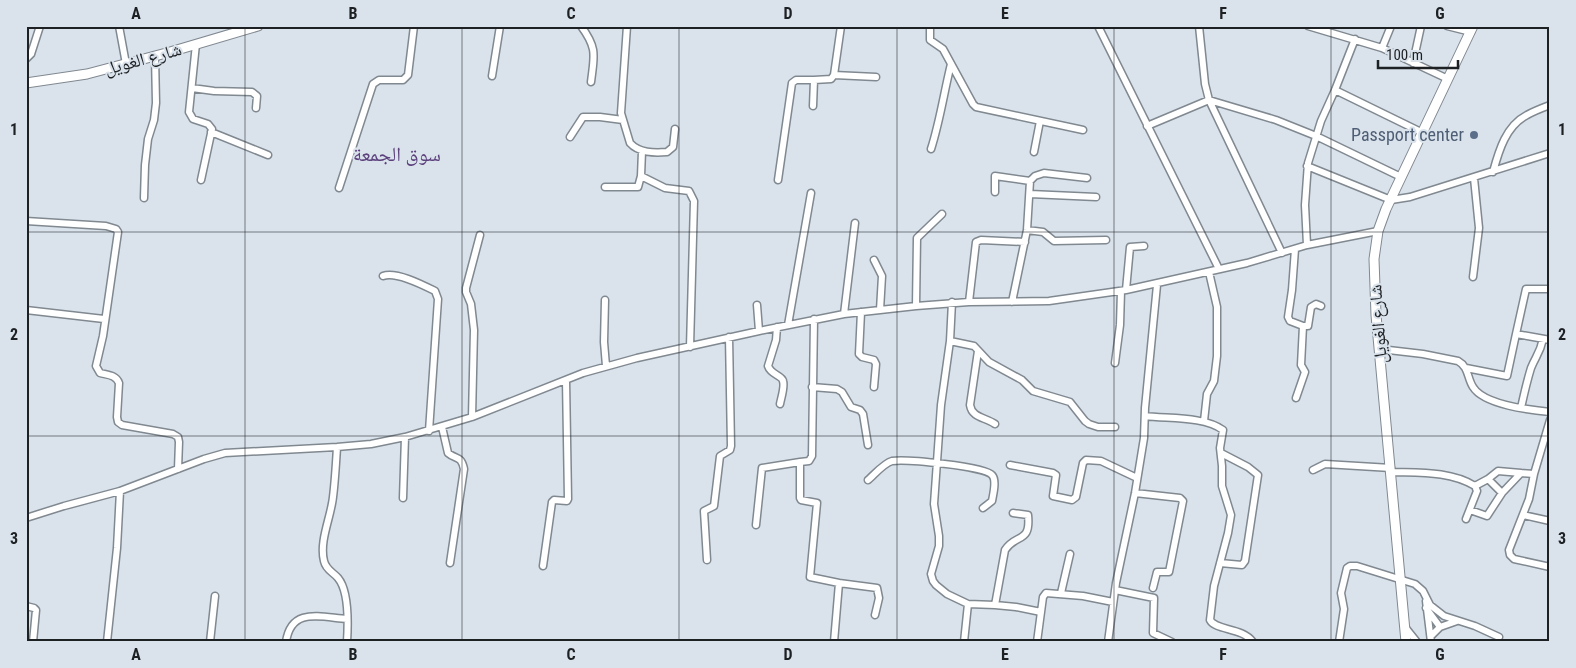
<svg xmlns="http://www.w3.org/2000/svg" width="1576" height="668" viewBox="0 0 1576 668" font-family="'Roboto Condensed','Noto Naskh Arabic',sans-serif">
<style>
.lines{fill:none;stroke-linecap:round;stroke-linejoin:round}
.street-casing{stroke:#808890;stroke-width:9}
.secondary-casing{stroke:#808890;stroke-width:11}
.street{stroke:#fff;stroke-width:6}
.secondary{stroke:#fff;stroke-width:9}
.grid{fill:none;stroke:#1e2124;stroke-width:1;stroke-opacity:0.55}
.service-dot{fill:#5c6f8a;stroke:#dae3ec;stroke-width:2}
.labels{text-anchor:middle;stroke-width:4;stroke-linejoin:round;paint-order:stroke}
.street-label{font-size:18px;fill:#1e2124;stroke:#dae3ec}
.service-label{font-size:18px;fill:#4e5e75;stroke:#dae3ec;text-anchor:end}
.quarter-label{font-size:20px;fill:#5c417d;stroke:#dae3ec}
.neatline{fill:none;stroke:#1e2124;stroke-width:2}
.grid-label{font-size:16px;text-anchor:middle;font-weight:bold;fill:#1e2124}
</style>
<rect width="100%" height="100%" fill="#dae3ec"/>
<g class="lines">
<g class="street-casing">
<path id="street" d="M119,26l7,38
M581,26c17,23 13,30 10,56
M627,26l-6,87 9,30c9,10 24,10 37,9l6,-5 2,-18
M930,26v14l13,9 30,55 3,3 107,23
M1098,26l121,243
M1199,26l6,58 4,16 73,153
M1308,26l74,22 66,31
M1447,26l24,6
M196,44l-7,68 4,7 15,5 4,5 -11,51
M1382,48l9,-22
M26,59l5,-5 9,-28
M1413,63l8,-37
M834,75l42,2
M492,76l8,-50
M192,88l22,3 38,1 5,4 -1,12
M1335,90l88,43
M813,106l1,-26 17,-1 3,-4 7,-49
M1147,126l62,-26 67,20 40,16 85,41
M211,132l57,23
M570,137l13,-20h17l23,3
M931,149c9,-28 13,-57 20,-85
M1034,152l6,-31
M1307,166l84,34 19,-3 140,-44
M1493,172c6,-22 13,-46 34,-57 7,-4 15,-7 23,-10
M641,176l24,12 24,3 5,10 -4,146
M778,180l14,-97 4,-3h18
M1030,181l5,-5 9,-3 43,5
M605,187h33l3,-11 1,-25
M339,188l34,-104 6,-4h24l5,-5 6,-49
M995,192v-16l35,5 -3,49 -15,72
M1030,194l66,3
M144,198l1,-33 3,-26 6,-19 2,-17 -1,-47
M26,221l80,5 10,3 2,3 -15,104 -7,30 4,7c8,2 16,2 19,10l-2,34 1,5 4,3 51,9 5,3 1,5 -1,27
M1027,230l16,2 11,9 52,-1
M1307,245l-2,-40 3,-42 13,-42 14,-31 20,-51
M1295,249l-3,41 -4,27 2,4 13,5
M874,260l8,16 -2,34
M383,276c13,-5 40,9 52,15l3,8 -9,132
M1473,277l6,-49 -5,-50
M1126,290l4,-43 14,-1
M605,300l-1,42 2,24
M952,302l-2,39 24,5 15,16 33,18 11,11 37,11 15,19 4,3 9,3h17
M969,302l7,-60 5,-2 44,2
M757,305l2,26
M916,306l1,-68 25,-24
M26,310l78,9
M861,312l-2,42 3,3 12,3 2,4 -2,23
M844,314l11,-91
M814,319l-2,137 -3,5 -9,1v36l1,2 16,3 -7,74 29,6 -5,59
M788,325l23,-132
M1303,326h5l3,-19 5,-3 5,2
M777,327l-1,13 -8,26c3,9 14,9 15,15 2,6 -2,17 -3,23
M1516,334l10,-45h24
M950,341l-9,64 -7,99 5,32v10l-8,28 2,7 3,4 11,9 21,10 27,1
M1380,349l43,5 35,7c11,6 9,17 15,26 11,18 57,23 77,25
M978,351l-8,54c2,13 15,12 25,19
M1115,363l5,-38 1,-34
M1466,368l41,8 9,-42 34,6
M812,387l25,2 5,3 9,15 9,3 3,4 5,31
M1296,398l9,-26 -4,-7 2,-39
M1521,408c3,-14 6,-27 10,-40 5,-12 9,-15 12,-29
M1145,416c23,3 59,0 78,14l-3,18 2,18v20l9,29 -3,18 -14,53 -4,34c6,11 32,7 43,22
M472,417l2,-87 -3,-26 -5,-12v-4l14,-53
M1550,420l-16,54 -5,25 -20,51 1,5 4,4 36,8
M1204,421l3,-27 7,-13 3,-25v-49l-8,-35
M442,427l6,26c8,7 13,2 16,16l-14,94
M337,447c-1,17 -2,34 -4,50 -2,20 -14,44 -9,64 2,9 9,11 14,17 11,13 10,48 9,64
M1010,465l43,8 3,2 -3,21 19,4 4,-3 7,-34 3,-3 15,1 36,17
M1313,470l12,-6 66,4
M1391,472c29,1 59,-1 84,14l2,5 -11,28
M868,480c6,-5 16,-17 24,-19 13,-2 93,5 100,14 5,5 1,20 0,26l-9,7
M1475,486l13,-7
M1135,493l45,5 3,3 -14,71h-12l-4,16
M1502,493l-14,-14 10,-8 23,2
M403,498l2,-61
M1470,510l17,6 15,-23 19,-20 13,1
M1013,513l15,2c3,29 -12,18 -23,35l-10,55 21,2 25,5
M1523,515l27,6
M26,518l38,-12 56,-15 84,-32 21,-6 112,-6 34,-3 34,-7 67,-20 111,-44 54,-15 122,-27 85,-17 72,-8 53,-4 80,-1 77,-11 121,-27 60,-18 71,-14
M756,525l6,-57 38,-6
M707,560l-3,-49 10,-5 6,-50 10,-6 1,-4 -2,-109
M1220,563l22,2 3,-4 13,-86 -10,-8 -27,-14
M543,566l9,-64 2,-2 13,1 1,-2 -2,-119
M839,583l38,5 2,10 -4,17
M1115,590l39,8 -1,35 19,9
M1061,593l9,-39
M1426,601l5,41
M26,606l8,2 2,2 -3,32
M1426,608l14,19
M1405,627l12,15
M1431,636l9,-9 17,-6
M107,642l10,-94 3,-57
M210,642l5,-46
M286,642c5,-35 34,-25 61,-23
M964,642l4,-38
M1037,642l6,-45 3,-4 37,3 30,6
M1108,642l8,-59 19,-90 9,-55 1,-30 12,-123
M1339,642l5,-33 -3,-16 6,-25 3,-2h7l58,18 8,7 7,14 14,11 31,10 24,11"/>
</g>
<g class="secondary-casing">
<path id="secondary" d="M26,83l61,-9 83,-22 88,-26
M1406,642l-30,-327 -2,-56 4,-28 8,-22 87,-183"/>
</g>
<use href="#street" class="street"/>
<use href="#secondary" class="secondary"/>
</g>
<path class="grid" d="M245,26v616M462,26v616M679,26v616M897,26v616M1114,26v616M1331,26v616M26,232h1524M26,436h1524"/>
<circle class="service-dot" cx="1474" cy="135" r="5"/>
<g class="labels">
<g class="street-label">
<text transform="translate(143 59) rotate(-15)" y="6">شارع الغويل</text>
<text transform="translate(1378 324) rotate(-94)" y="6">شارع الغويل</text>
</g>
<g class="service-label">
<text x="1464" y="141">Passport center</text>
</g>
<g class="quarter-label">
<text x="397" y="161">سوق الجمعة</text>
</g>
</g>
<rect width="1576" height="668" fill="none" stroke="#dae3ec" stroke-width="55"/>
<path d="M1378 60v8h80v-8" fill="none" stroke="#1e2124" stroke-width="2.5"/>
<text x="1386" y="60" font-size="15" fill="#1e2124" stroke="#dae3ec" stroke-width="4" paint-order="stroke">100 m</text>
<rect x="28" y="28" width="1520" height="612" class="neatline"/>
<g class="grid-label">
<text x="136" y="19">A</text>
<text x="353" y="19">B</text>
<text x="571" y="19">C</text>
<text x="788" y="19">D</text>
<text x="1005" y="19">E</text>
<text x="1223" y="19">F</text>
<text x="1440" y="19">G</text>
<text x="14" y="135">1</text>
<text x="1562" y="135">1</text>
<text x="14" y="340">2</text>
<text x="1562" y="340">2</text>
<text x="14" y="544">3</text>
<text x="1562" y="544">3</text>
<text x="136" y="660">A</text>
<text x="353" y="660">B</text>
<text x="571" y="660">C</text>
<text x="788" y="660">D</text>
<text x="1005" y="660">E</text>
<text x="1223" y="660">F</text>
<text x="1440" y="660">G</text>
</g>
</svg>
